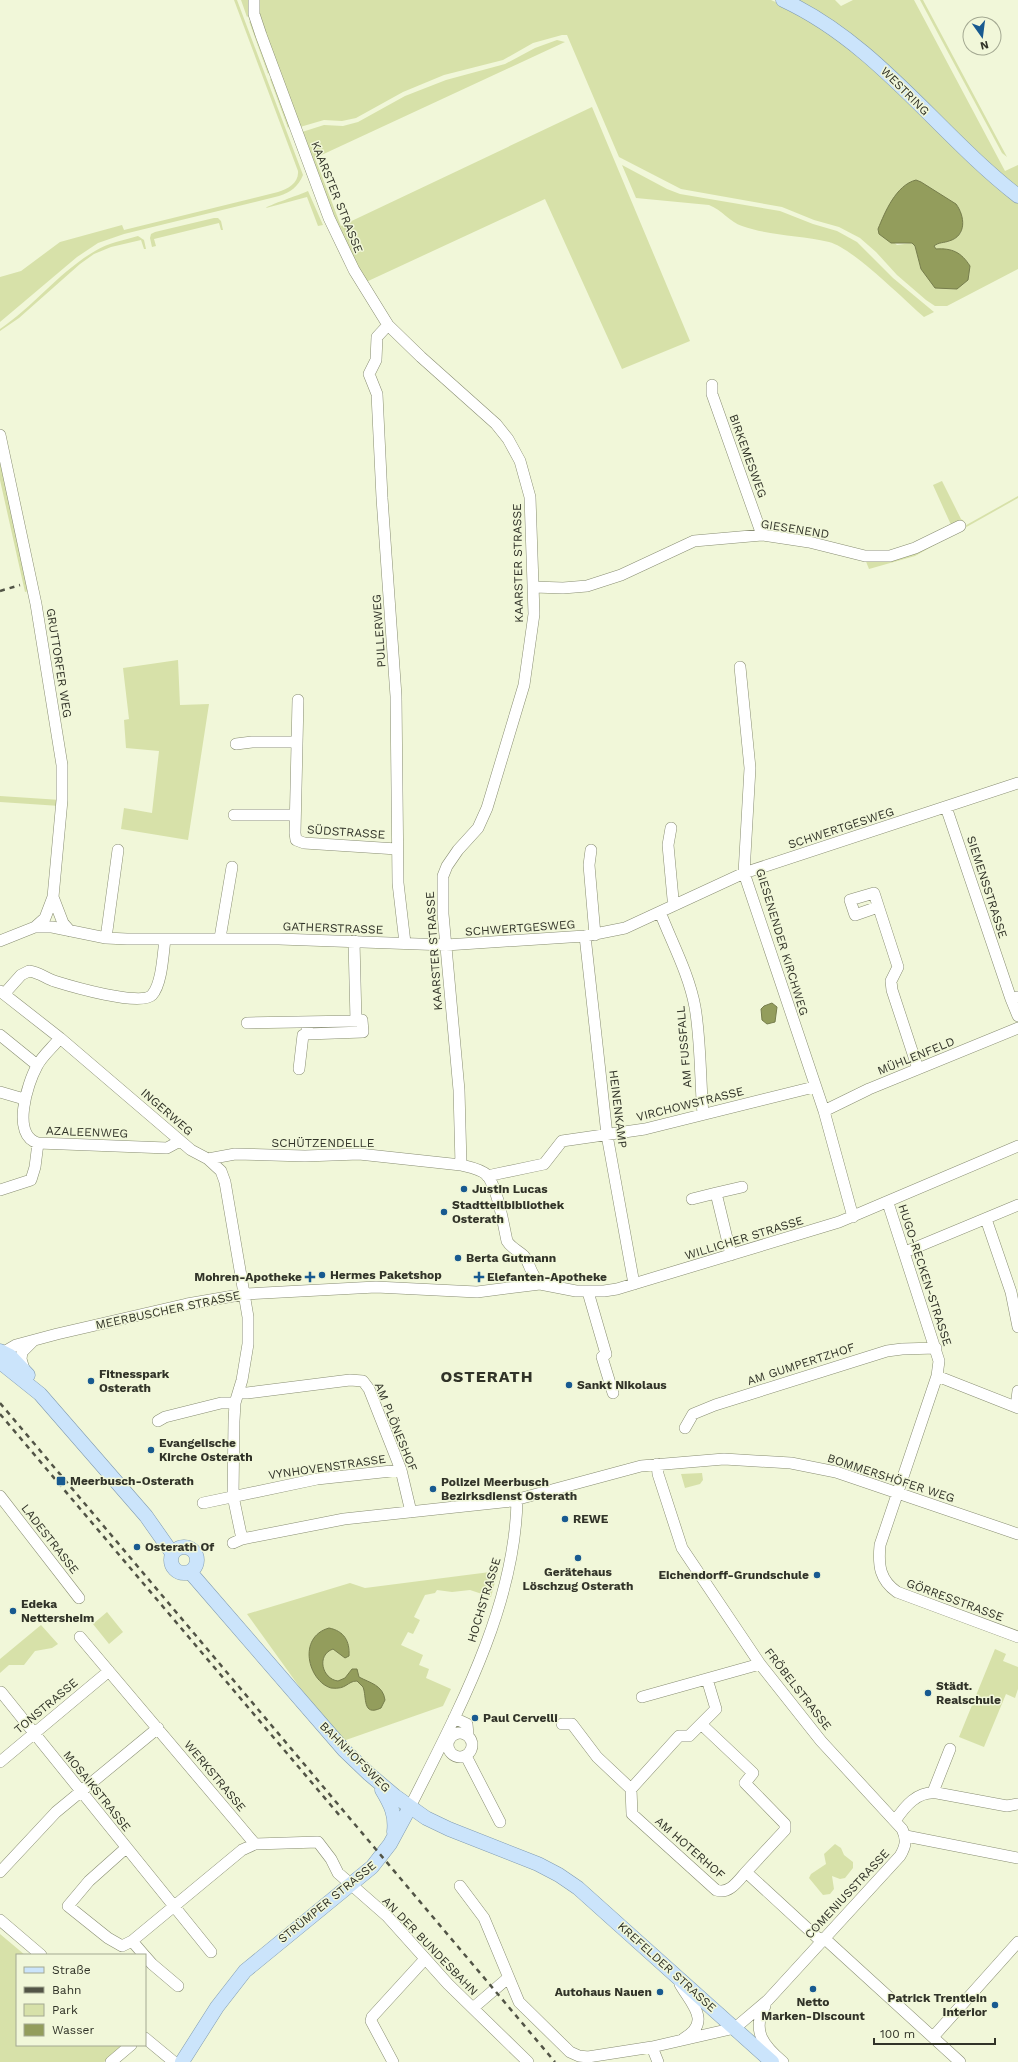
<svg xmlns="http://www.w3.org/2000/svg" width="1018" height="2062" viewBox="0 0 1018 2062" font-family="'Work Sans',sans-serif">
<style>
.green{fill:#d7e1a9;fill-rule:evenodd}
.water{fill:#939d5c;stroke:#767d4c}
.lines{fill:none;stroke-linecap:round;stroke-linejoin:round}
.minor-casing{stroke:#888d72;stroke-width:12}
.major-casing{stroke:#7f9ab0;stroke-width:15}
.minor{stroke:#fff;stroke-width:11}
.major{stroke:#cbe4fb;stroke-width:14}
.rail{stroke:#525446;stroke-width:2.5;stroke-dasharray:5 5;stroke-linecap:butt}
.poi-dot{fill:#185a90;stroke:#f1f7d9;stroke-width:1.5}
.labels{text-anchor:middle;stroke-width:3;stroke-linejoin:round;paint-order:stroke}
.street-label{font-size:12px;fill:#313328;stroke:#f1f7d9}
.poi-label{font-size:12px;font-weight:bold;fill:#313328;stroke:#f1f7d9;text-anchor:start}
.district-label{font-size:16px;font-weight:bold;letter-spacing:1px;fill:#313328;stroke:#f1f7d9}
</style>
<rect width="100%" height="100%" fill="#f1f7d9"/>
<path class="green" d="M234,0h3l66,175c-5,12 -12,17 -24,21l-155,38 -26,9 -21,14 -77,65v-45l21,-6 39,-29 62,-17 2,5 154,-38c10,-3 21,-9 20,-21z
M241,0h8l1,14 -3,3z
M259,0h512l16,7 45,25 186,169v68l-71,37h-12l-9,-6 -29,-25 -21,-23 -16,-14 -21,-11 -25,-7 -32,-13 -101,-18 -62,-32 -52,-122h-5l-29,8 -30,17 -59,15 -41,17 -47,26 -14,3 -18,-1 -24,7 -40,-107zM921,182l41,34 -1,17 -13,9 -11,1 -3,3 2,3h8l-23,20 -6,-23 -3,-3 -15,2 -19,-16 15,-30z
M792,0h43l6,6 12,-6h61l91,171 13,-6v26z
M920,0h3l84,157 -5,-4z
M249,21l3,2 18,49 -2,2z
M557,40l8,2 -250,116 26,68 251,-119 98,234 -68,28 -77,-170 -179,83 -20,-36 -44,-114 22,-7 19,1 15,-4 47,-26 41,-16 59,-16 30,-16z
M272,78l18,48 -2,2 -18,-49z
M622,165l45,24 13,5 100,17 33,13 24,7 20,11 36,36 41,34 -10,5c-21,-18 -71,-69 -95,-75 -29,-7 -59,-6 -87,-16 -12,-4 -20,-16 -33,-21l-73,-7z
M308,191l15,34 -5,1 -11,-29 -41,11c2,-3 34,-13 42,-17z
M214,218h4l3,3 2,9h-2l-2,-7 -65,16 2,7 -4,1 -2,-9 1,-4 4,-2z
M138,236l6,4 2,9h-2l-3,-9 -30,7 -17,7 -14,10 -61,54 -19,13v-2c34,-23 59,-57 95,-78 13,-8 29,-11 43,-15z
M0,440l32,150 -7,2 -25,-112z
M942,481l19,38 3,2 -12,6 -19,-42z
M1018,496v2l-103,58 -46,13 -4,-10 96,-31z
M178,660l2,45 29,-1 -21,136 -67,-11 3,-21 28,5 7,-62 -33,-3 -2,-28 5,-1 -6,-51z
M0,796l61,4 -1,6 -60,-4z
M702,1473l1,7 -3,4 -15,4 -4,-14z
M498,1571l-7,26 -21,-7 -18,2 -15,-2 -2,3 -10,2 -11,22 6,3 -7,14 -5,-2 -7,13 22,10 -4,10 10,4 -3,9 25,11 -8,17 -100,35 -19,-20 -77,-107 103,-31 15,5z
M107,1612l16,20 -14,12 -16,-20z
M41,1625l17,19 -6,4 -17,3 -11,14h-15l-9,8v-14z
M995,1649l11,5 -3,7 15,6v22l-3,9 -9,-4 -22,53 -25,-10z
M835,1844l6,4 3,7 9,7v6l-8,10 -5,1 -8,-3 2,13 -4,5 -7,1 -14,-17 2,-4 15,-10 -2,-10z
M0,1934l25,21h-8v90h109l-22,17h-104z"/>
<path class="water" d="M916,180l5,2 35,22c9,12 11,32 -7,37 -5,2 -10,1 -15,5l2,3c16,-1 25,3 34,17l-2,14 -11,9 -22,-1 -14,-19 -6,-23 -3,-3h-21l-12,-9 -1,-5c7,-17 18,-44 38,-49z
M772,1003l5,4 -2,15 -8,2 -5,-4 -1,-11 3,-3z
M329,1628c15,3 21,13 20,28l-4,2 -12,-9c-17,6 -11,30 5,32l7,-3 7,-9h5l2,8c11,6 24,8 26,23l-4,8c-19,9 -14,-11 -18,-21l-6,-6c-10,0 -10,9 -26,7 -23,-7 -34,-51 -2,-60z"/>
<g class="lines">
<g class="minor-casing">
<path id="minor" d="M254,0v14l7,21 68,183 25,52 34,55 33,32 75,67 12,15 12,22 10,36 4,117 -10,71 -37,123 -9,20 -20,22 -11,16 -4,10v38l16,176 2,75
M388,325l-11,12 -1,23 -7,14 8,20 5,104 14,198 2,187 7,60
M712,385v9l50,141
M0,435l36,169 26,161v35l-9,97 -8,21 -10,9
M534,587l29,1 24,-2 34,-11 73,-34 68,-6 47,7 56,14h25l25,-8 45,-22
M740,667l10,101 -6,105 80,238 29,106
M298,700l-3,133 1,7 8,3 93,6
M236,744l16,-2h45
M946,807l65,192
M234,815h61
M671,828l-3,17 5,54 2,6
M591,850l-2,15 6,70
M53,897l10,26 7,8
M878,907l-23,8 -5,-15 24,-7 24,74 -7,14 1,9 26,79
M660,912c12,31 29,62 35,95 6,35 5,72 8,107
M585,936l22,199 27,149
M106,938l12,-88
M220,938l12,-71
M0,941l35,-14h17l54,11 21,1h152l167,6 139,-9 40,-8 119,-55 274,-90
M354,941l2,80
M0,991l60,47 131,112 17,9 13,12 4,11 23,135v27l-6,36 -7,23 -1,18 -1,75 9,43
M4,994l17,-19 8,-4c9,1 17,7 25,10 16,5 87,26 98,14 10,-11 11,-41 13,-56
M1017,997l-6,2 7,17
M247,1023l109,-2 6,-1 1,12 -56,2v-12
M0,1035l37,30
M60,1038c-7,9 -18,18 -23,28 -10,18 -26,70 1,77l129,5 13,-7
M299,1069l4,-34 4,-1
M0,1092l24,7
M824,1111l45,-22 149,-61
M208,1159l27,-5 70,2 54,-2 102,11c8,2 20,4 26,10 11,14 16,48 20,66 4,7 11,9 17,15 6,7 6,18 16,28
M487,1176l57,-12 18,-23 83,-12 169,-42
M0,1190l31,-10 4,-13 3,-24
M692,1199l24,-6
M888,1203l51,158 -2,15 -57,169c-2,21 0,35 17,47l121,45
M986,1219l25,73 7,35
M905,1252l113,-47
M731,1255l-15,-62 26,-6
M588,1292l18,62 -4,3 11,36
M3,1360l1,-8 12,-7 41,-11 130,-30 58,-10 131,-7 101,5 63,-8 36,7h28l13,-2 222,-67 179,-76
M24,1369l-3,-10 1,-7 10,-10
M937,1376l81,32
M239,1393h8l103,-13 13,1 6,8 32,81 10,42
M1016,1407l2,-16
M158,1421l7,-4 56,-14h14
M685,1428l8,-14 22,-9 172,-54 15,-2 34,-1
M0,1496l79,102
M203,1503l114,-24 84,-9
M233,1543l9,-4 102,-20 167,-18 130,-35 83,-7 67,4 45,9 182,62
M80,1637l175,207 63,-2 13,17 7,14 49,43 61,68 80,78
M1,1692l210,260
M642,1697l118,-33
M454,1718l13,6 1,11
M562,1724h10l25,33 34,32 1,25 84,76c13,5 22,-9 30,-18l75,69
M701,1724l52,49 -8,10 40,41v6l-39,42
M448 1745a12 12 0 1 1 24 0a12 12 0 1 1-24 0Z
M466,1756l34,66
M0,1762l109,-91
M631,1789l48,-53h10l27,-27 -9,-30
M933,1792l17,-43
M410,1807c47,-94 105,-199 107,-307
M895,1821c10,-15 22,-30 42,-28l70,13 11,-2
M906,1836l112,22
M126,1848l-37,33 -21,25 40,32 14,8 10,-5 110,-91 13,-6
M0,1872l56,-60 102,-84
M460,1886l24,32 35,84 51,50 9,4 9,1 64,-10 83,-19 33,-28 132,-144c6,-10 7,-17 2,-27l-81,-88 -61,-77 -78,-116 -24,-74 -1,-10
M0,1920l41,35
M824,1938l136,124
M132,1941l12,14
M145,1956l7,8 26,22
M680,1984c11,20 33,38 3,55
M765,2006c-14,25 -1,40 18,56
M473,2008l35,-30
M933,2037l85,-95
M145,2038l29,24
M652,2047l6,15
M111,2062l20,-17
M393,2062l-22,-41 1,-4 53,-58"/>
</g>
<g class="major-casing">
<path id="major" d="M783,0c95,44 154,133 235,196
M0,1351l10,5 18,19
M0,1362l40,32 106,122 26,37
M171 1560a13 13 0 1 1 26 0a13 13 0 1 1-26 0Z
M190,1572l154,178 25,24 26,22 31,22 23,11 89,35 21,11 19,13 194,174
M382,1790c9,15 14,25 12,42
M182,2062l35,-55 28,-36 127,-104 18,-23 20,-37"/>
</g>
<use href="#minor" class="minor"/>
<use href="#major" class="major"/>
<path class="rail" d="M0,591l20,-6
M0,1403l555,659
M0,1414l340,402"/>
</g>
<g class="poi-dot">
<circle cx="464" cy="1189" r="4"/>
<circle cx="444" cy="1212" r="4"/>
<circle cx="458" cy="1258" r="4"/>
<circle cx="322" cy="1275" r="4"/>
<path d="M308 1271h4v4h4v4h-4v4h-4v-4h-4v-4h4z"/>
<path d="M477 1271h4v4h4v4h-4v4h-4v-4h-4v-4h4z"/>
<circle cx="91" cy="1381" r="4"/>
<circle cx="569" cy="1385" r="4"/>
<circle cx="151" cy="1450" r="4"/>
<rect x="56" y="1476" width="10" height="10" rx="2"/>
<circle cx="433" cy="1489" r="4"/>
<circle cx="565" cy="1519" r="4"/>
<circle cx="137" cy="1547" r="4"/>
<circle cx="578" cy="1558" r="4"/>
<circle cx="817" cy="1575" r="4"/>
<circle cx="13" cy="1611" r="4"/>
<circle cx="928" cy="1693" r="4"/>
<circle cx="475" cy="1718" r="4"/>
<circle cx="813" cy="1989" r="4"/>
<circle cx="660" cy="1992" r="4"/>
<circle cx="995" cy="2005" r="4"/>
</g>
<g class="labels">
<g class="street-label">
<text transform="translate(905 91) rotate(45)" y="4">WESTRING</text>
<text transform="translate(337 197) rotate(68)" y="4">KAARSTER STRASSE</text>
<text transform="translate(748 456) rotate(70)" y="4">BIRKEMESWEG</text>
<text transform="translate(795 529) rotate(9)" y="4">GIESENEND</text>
<text transform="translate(518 563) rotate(-91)" y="4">KAARSTER STRASSE</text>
<text transform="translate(379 631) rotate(-94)" y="4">PULLERWEG</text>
<text transform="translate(59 663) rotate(81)" y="4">GRUTTORFER WEG</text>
<text transform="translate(841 828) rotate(-18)" y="4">SCHWERTGESWEG</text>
<text transform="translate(346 832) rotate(4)" y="4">SÜDSTRASSE</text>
<text transform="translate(987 887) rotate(72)" y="4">SIEMENSSTRASSE</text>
<text transform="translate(333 928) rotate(2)" y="4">GATHERSTRASSE</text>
<text transform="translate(520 928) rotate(-4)" y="4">SCHWERTGESWEG</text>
<text transform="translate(782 942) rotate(73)" y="4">GIESENENDER KIRCHWEG</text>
<text transform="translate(434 951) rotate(-94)" y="4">KAARSTER STRASSE</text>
<text transform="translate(684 1047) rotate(-95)" y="4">AM FUSSFALL</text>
<text transform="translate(916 1056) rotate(-22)" y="4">MÜHLENFELD</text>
<text transform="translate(690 1104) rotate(-14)" y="4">VIRCHOWSTRASSE</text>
<text transform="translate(618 1109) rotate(83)" y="4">HEINENKAMP</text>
<text transform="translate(167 1112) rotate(41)" y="4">INGERWEG</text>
<text transform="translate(87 1132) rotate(2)" y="4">AZALEENWEG</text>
<text x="323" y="1147">SCHÜTZENDELLE</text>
<text transform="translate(744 1238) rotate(-17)" y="4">WILLICHER STRASSE</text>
<text transform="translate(925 1275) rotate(72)" y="4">HUGO-RECKEN-STRASSE</text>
<text transform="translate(168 1310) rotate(-12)" y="4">MEERBUSCHER STRASSE</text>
<text transform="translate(801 1364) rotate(-18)" y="4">AM GUMPERTZHOF</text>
<text transform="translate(396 1427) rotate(68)" y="4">AM PLÖNESHOF</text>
<text transform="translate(327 1467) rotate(-8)" y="4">VYNHOVENSTRASSE</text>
<text transform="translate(891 1478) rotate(18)" y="4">BOMMERSHÖFER WEG</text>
<text transform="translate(50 1539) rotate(52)" y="4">LADESTRASSE</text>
<text transform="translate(484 1600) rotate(-73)" y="4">HOCHSTRASSE</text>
<text transform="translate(955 1600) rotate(20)" y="4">GÖRRESSTRASSE</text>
<text transform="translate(798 1689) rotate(52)" y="4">FRÖBELSTRASSE</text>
<text transform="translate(46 1706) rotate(-40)" y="4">TONSTRASSE</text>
<text transform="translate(355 1757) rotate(45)" y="4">BAHNHOFSWEG</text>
<text transform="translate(215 1776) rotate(50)" y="4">WERKSTRASSE</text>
<text transform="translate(97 1791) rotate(51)" y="4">MOSAIKSTRASSE</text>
<text transform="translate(690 1848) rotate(41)" y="4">AM HOTERHOF</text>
<text transform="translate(847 1894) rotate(-47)" y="4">COMENIUSSTRASSE</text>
<text transform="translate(327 1902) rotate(-39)" y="4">STRÜMPER STRASSE</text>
<text transform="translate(430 1946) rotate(46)" y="4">AN DER BUNDESBAHN</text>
<text transform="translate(667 1967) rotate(42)" y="4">KREFELDER STRASSE</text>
</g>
<g class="poi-label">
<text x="472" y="1193">Justin Lucas</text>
<text x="452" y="1209">Stadtteilbibliothek<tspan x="452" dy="14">Osterath</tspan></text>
<text x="466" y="1262">Berta Gutmann</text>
<text x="330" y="1279">Hermes Paketshop</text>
<text x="302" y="1281" text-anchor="end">Mohren-Apotheke</text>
<text x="487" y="1281">Elefanten-Apotheke</text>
<text x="99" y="1378">Fitnesspark<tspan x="99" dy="14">Osterath</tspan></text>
<text x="577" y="1389">Sankt Nikolaus</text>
<text x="159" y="1447">Evangelische<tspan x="159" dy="14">Kirche Osterath</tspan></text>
<text x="70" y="1485">Meerbusch-Osterath</text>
<text x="441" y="1486">Polizei Meerbusch<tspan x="441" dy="14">Bezirksdienst Osterath</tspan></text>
<text x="573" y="1523">REWE</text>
<text x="145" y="1551">Osterath Of</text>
<text x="578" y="1576" text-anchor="middle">Gerätehaus<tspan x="578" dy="14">Löschzug Osterath</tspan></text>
<text x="809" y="1579" text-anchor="end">Eichendorff-Grundschule</text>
<text x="21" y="1608">Edeka<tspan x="21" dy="14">Nettersheim</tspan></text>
<text x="936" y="1690">Städt.<tspan x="936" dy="14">Realschule</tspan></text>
<text x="483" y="1722">Paul Cervelli</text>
<text x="652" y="1996" text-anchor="end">Autohaus Nauen</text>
<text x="987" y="2002" text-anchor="end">Patrick Trentlein<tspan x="987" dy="14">Interior</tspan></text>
<text x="813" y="2006" text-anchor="middle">Netto<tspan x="813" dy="14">Marken-Discount</tspan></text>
</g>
<g class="district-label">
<text x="487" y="1382">OSTERATH</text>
</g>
</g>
<rect x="16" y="1954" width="130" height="92" fill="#f1f7d9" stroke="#a4a992"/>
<rect x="24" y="1967" width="20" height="6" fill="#cbe4fb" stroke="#a4a992"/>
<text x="52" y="1974" font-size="12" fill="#313328">Straße</text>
<rect x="24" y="1987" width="20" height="6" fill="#525446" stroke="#a4a992"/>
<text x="52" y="1994" font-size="12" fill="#313328">Bahn</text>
<rect x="24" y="2004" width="20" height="12" fill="#d7e1a9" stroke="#a4a992"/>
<text x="52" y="2014" font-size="12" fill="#313328">Park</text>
<rect x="24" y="2024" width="20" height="12" fill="#939d5c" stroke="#a4a992"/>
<text x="52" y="2034" font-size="12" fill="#313328">Wasser</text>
<g transform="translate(982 36) rotate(166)"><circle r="19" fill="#f1f7d9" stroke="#a4a992"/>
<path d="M0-3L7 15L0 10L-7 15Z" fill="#185a90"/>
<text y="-6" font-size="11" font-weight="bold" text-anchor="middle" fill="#313328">N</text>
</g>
<path d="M874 2038v6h121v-6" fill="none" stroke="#313328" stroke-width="2"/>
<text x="880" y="2038" font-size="12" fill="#313328" stroke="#f1f7d9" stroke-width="3" paint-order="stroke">100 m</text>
</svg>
